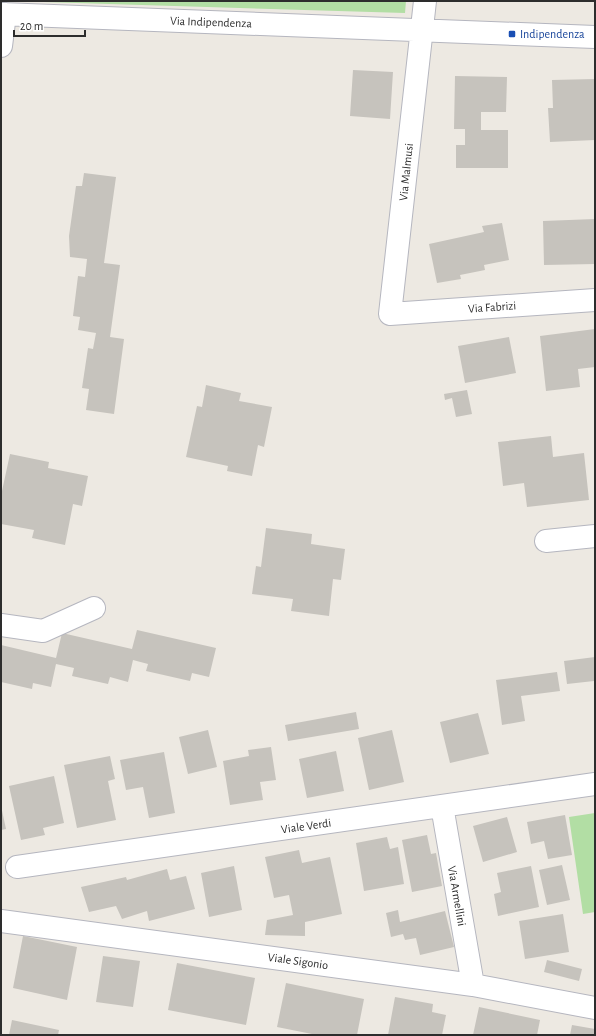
<svg xmlns="http://www.w3.org/2000/svg" width="596" height="1036" viewBox="0 0 596 1036" font-family="'Alegreya Sans',sans-serif">
<style>
.green{fill:#b2dea4}
.building{fill:#c6c3bd}
.lines{fill:none;stroke-linecap:round;stroke-linejoin:round}
.minor-casing{stroke:#b5b6bf;stroke-width:24}
.minor{stroke:#fff;stroke-width:22}
.transit-dot{fill:#1a4fb4;stroke:#fff;stroke-width:1.5}
.labels{text-anchor:middle;stroke-width:4;stroke-linejoin:round;paint-order:stroke}
.street-label{font-size:12px;fill:#2d2d2d;stroke:#fff}
.transit-label{font-size:12px;fill:#164399;stroke:#fff;text-anchor:start}
</style>
<rect width="100%" height="100%" fill="#ede9e2"/>
<path class="green" d="M11,1h395l-1,12z
M595,813v99l-12,2 -14,-97z"/>
<path class="building" d="M353,70l40,2 -3,47 -40,-3z
M455,76l52,1 -1,35h-25v18h27v38h-52v-23h9v-16h-11z
M595,79v61l-45,2 -2,-34h5l-1,-28z
M84,173l32,4 -12,86 16,2 -10,72 14,2 -10,75 -28,-4 3,-21 -7,-1 6,-40 5,1 3,-16 -18,-3 2,-13 -7,-1 5,-40 7,1 2,-18 -17,-2 -1,-21 7,-50h6z
M595,219v45l-51,1 -1,-44z
M502,223l7,37 -25,5 1,5 -25,5 1,4 -24,4 -8,-39 55,-12 -2,-6z
M595,329v38l-17,2 2,18 -34,4 -6,-55z
M509,337l7,36 -51,10 -7,-37z
M206,385l35,8 -2,8 33,6 -8,40 -6,-2 -6,31 -25,-5 1,-5 -42,-9 11,-51 5,1z
M467,390l5,24 -16,3 -4,-19 -7,2 -1,-6z
M551,436l2,21 31,-4 5,47 -62,7 -3,-24 -21,3 -5,-44z
M10,454l39,8 -1,6 40,8 -6,30 -9,-2 -8,41 -33,-7 2,-8 -33,-6v-33h1z
M266,528l46,6 -1,10 34,5 -4,31 -8,-1 -4,37 -38,-5 2,-12 -41,-5 4,-28 5,1z
M137,630l79,18 -7,29 -17,-4 -2,8 -44,-10 2,-7 -15,-4 -5,22 -18,-5 -2,7 -36,-8 2,-8 -18,-4 -5,23 -18,-4 -1,6 -31,-7v-37l55,13 6,-25 70,16z
M595,657v27l-1,-3 -27,3 -3,-23z
M557,672l3,19 -39,5 4,25 -23,4 -6,-45z
M356,712l3,17 -71,12 -3,-16z
M478,713l11,41 -39,9 -10,-41z
M208,730l9,37 -29,7 -9,-37z
M392,730l12,52 -35,8 -11,-52z
M271,747l5,33 -16,2 3,18 -33,5 -7,-44 26,-5 -1,-6z
M336,751l8,40 -37,7 -8,-39z
M164,752l11,61 -26,5 -6,-31 -17,3 -6,-30z
M110,756l5,23 -7,2 8,39 -39,8 -13,-63z
M54,776l10,47 -21,5 2,7 -24,5 -12,-54z
M1,806l5,23 -5,1z
M565,815l7,40 -24,4 -4,-18 -13,3 -4,-22z
M507,817l10,35 -34,10 -10,-36z
M427,835l4,19 5,-1 6,33 -30,6 -10,-52z
M387,837l3,12 8,-2 6,37 -40,7 -8,-48z
M299,850l3,13 28,-6 12,57 -37,8v14l-40,-1 2,-15 26,-5 -4,-20 -15,3 -9,-41z
M562,865l8,35 -23,5 -8,-35z
M234,866l8,44 -33,7 -8,-44z
M531,866l8,41 -41,9 -4,-22 7,-2 -4,-19z
M167,869l3,11 16,-4 9,33 -46,12 -2,-10 -25,8 -6,-13 -27,6 -8,-25 45,-10 1,3z
M398,910l2,12 45,-11 9,36 -34,8 -4,-17 -11,2 -2,-6 -12,3 -5,-24z
M563,914l6,38 -44,7 -6,-38z
M23,936l54,11 -10,53 -54,-12z
M103,956l37,5 -7,46 -37,-5z
M547,960l35,9 -3,12 -35,-9z
M177,963l78,15 -9,47 -78,-15z
M286,983l78,16 -7,36h-40l-40,-8z
M395,997l38,7 -1,8 14,3 -4,20h-54z
M479,1007l61,13 -3,15h-64z
M12,1020l47,10 -1,5h-49z
M572,1025l23,4v6h-25z"/>
<g class="lines">
<g class="minor-casing">
<path id="minor" d="M425,1l-35,313 205,-14
M1,14l594,23
M1,46l4,-32
M546,541l49,-5
M1,625l42,6 51,-23
M442,806l31,179
M17,867l578,-83
M1,921l472,64 122,23"/>
</g>
<use href="#minor" class="minor"/>
</g>
<rect class="transit-dot" x="508" y="30" width="8" height="8" rx="2"/>
<g class="labels">
<g class="street-label">
<text transform="translate(211 22) rotate(2)" y="4">Via Indipendenza</text>
<text transform="translate(406 172) rotate(-84)" y="4">Via Malmusi</text>
<text transform="translate(492 307) rotate(-4)" y="4">Via Fabrizi</text>
<text transform="translate(306 826) rotate(-8)" y="4">Viale Verdi</text>
<text transform="translate(457 896) rotate(80)" y="4">Via Armellini</text>
<text transform="translate(298 961) rotate(8)" y="4">Viale Sigonio</text>
</g>
<g class="transit-label">
<text x="520" y="38">Indipendenza</text>
</g>
</g>
<rect width="596" height="1036" fill="none" stroke="#2d2d2d" stroke-width="4"/>
<path d="M14 30v6h71v-6" fill="none" stroke="#2d2d2d" stroke-width="2"/>
<text x="20" y="30" font-size="12" fill="#2d2d2d" stroke="#ffffff" stroke-width="3" paint-order="stroke">20 m</text>
</svg>
